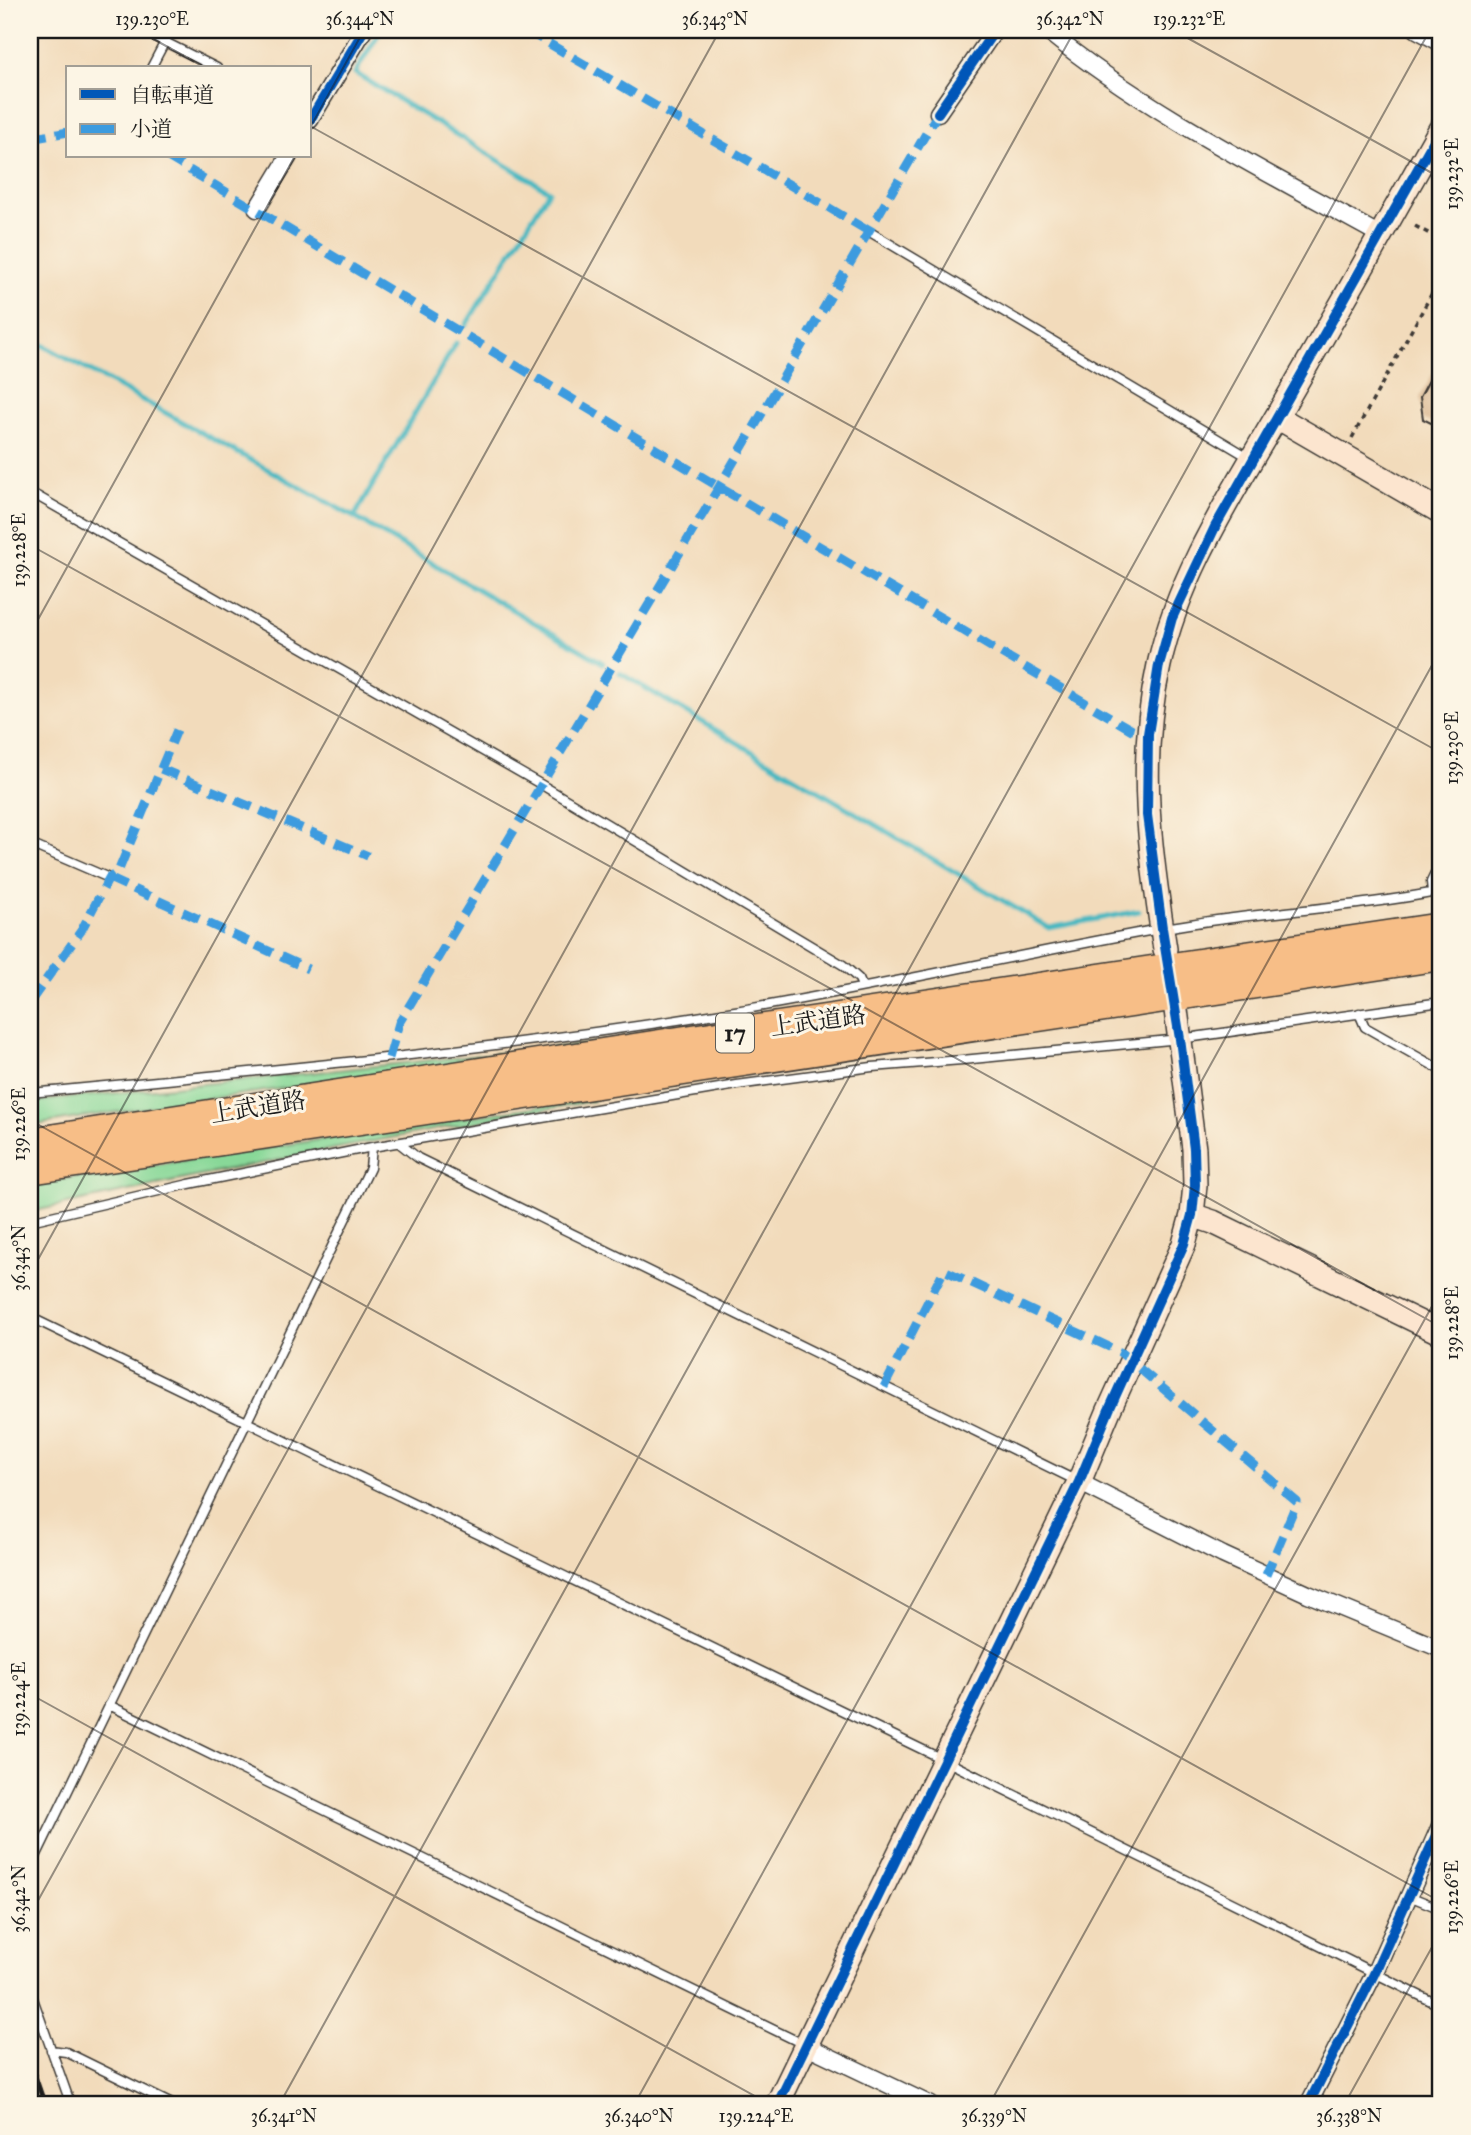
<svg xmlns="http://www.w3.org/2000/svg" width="1471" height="2135" viewBox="0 0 1471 2135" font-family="'IM FELL Great Primer','Noto Serif JP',serif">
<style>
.green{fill:#88d898;stroke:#527a5a;stroke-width:2}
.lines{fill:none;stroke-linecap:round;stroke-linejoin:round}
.stream{stroke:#49b8c1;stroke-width:5}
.building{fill:#d8b28a}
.lane-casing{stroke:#3c3934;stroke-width:11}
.street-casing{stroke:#3c3934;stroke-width:19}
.secondary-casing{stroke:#3c3934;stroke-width:26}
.highway-casing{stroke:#3c3934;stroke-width:33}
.path{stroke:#3c3934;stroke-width:3.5;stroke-dasharray:5 5;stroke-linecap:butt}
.lane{stroke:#fff;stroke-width:8}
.street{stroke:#fff;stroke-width:16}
.secondary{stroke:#fce5cf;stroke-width:23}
.highway{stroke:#f7be87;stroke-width:30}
.rail{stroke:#1c1c1c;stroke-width:5}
.quiet{stroke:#3c9bdf;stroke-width:9;stroke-dasharray:18 9;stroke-linecap:butt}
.cycleway-casing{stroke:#fcf5e5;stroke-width:15}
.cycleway{stroke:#0057b8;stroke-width:10}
.ticks{fill:none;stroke:#1c1c1c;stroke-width:2;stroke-opacity:0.45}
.labels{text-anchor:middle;stroke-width:6;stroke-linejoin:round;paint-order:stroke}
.shield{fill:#fcf5e5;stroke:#5f5d58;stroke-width:2}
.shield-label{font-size:23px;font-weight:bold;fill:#1c1c1c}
.street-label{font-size:24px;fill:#1c1c1c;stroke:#fcf5e5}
.neatline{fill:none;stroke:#1c1c1c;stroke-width:2.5}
.ticks-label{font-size:18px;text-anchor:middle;fill:#1c1c1c}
</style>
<rect width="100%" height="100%" fill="#fcf5e5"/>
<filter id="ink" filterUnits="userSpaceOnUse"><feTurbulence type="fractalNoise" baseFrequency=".0143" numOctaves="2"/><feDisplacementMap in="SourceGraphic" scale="14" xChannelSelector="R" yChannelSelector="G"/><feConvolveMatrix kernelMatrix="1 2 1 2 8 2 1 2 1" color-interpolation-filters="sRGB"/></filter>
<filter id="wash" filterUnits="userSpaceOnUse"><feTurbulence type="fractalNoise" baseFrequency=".00686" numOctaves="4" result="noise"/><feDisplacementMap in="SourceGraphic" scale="28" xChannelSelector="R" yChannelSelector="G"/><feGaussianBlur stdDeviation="1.57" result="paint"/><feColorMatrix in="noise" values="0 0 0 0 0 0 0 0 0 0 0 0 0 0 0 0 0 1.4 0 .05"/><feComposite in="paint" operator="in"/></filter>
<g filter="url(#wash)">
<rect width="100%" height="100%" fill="#f2dbbb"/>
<path class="green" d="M607,1042l-518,74 -59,10v-24z
M592,1098l1,3c-189,33 -376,70 -563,111v-28z"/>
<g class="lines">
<path class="stream" d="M381,30l-26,43 194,118 -83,134
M30,338l324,179 249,146
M354,517l102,-174
M620,673l429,255 90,-17"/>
</g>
<g id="blocks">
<path class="building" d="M1441,358v70l-18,-9 -3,-22z"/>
</g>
</g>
<g filter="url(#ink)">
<use href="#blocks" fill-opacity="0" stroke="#3c3934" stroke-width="2"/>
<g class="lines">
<g class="lane-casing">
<path id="lane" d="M141,30l76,38
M151,68l20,-38
M870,232l380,226
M30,492l512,293 301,180 16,14 3,7
M30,844l79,34
M1432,892l-1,-10 10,-21
M1359,1013l6,14 76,43
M30,1093c233,-22 466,-43 698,-81 148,-24 295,-59 443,-85 89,-16 181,-18 270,-36
M399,1143l19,15 659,323
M30,1221l159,-37 183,-37 365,-62 135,-18 90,-7 218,-21 261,-37
M30,1317l914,443 497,246
M109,1705l696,340
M30,1869l340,-701 2,-21
M1409,1896l32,13
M30,1990l41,115
M51,2050l15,2 108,53"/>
</g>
<g class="street-casing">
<path id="street" d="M1046,30c97,80 224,144 334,205
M1417,30l24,13
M938,113l57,-83
M310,120l54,-90
M257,209l32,-53
M1079,1482l144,73 85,39 133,55
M807,2046l124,59
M1308,2105l66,-131 67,-150"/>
</g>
<g class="secondary-casing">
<path id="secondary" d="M1277,417l164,95
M1165,949c-15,-96 -28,-187 -6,-284 20,-93 78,-179 125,-261 53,-91 105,-184 157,-276
M1192,1215l21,7 228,111
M777,2105l302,-623 30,-72 75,-166 8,-29 3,-30 -1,-36 -18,-139"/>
</g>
<g class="highway-casing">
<path id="highway" d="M30,1143l701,-109 710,-106
M30,1169l1411,-214"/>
</g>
<path class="path" d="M1415,226l26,14
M1352,438l84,-152 5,-5"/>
<use href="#lane" class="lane"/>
<use href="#street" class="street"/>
<use href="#secondary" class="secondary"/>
<use href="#highway" class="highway"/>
<path class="rail" d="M30,2062l15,43"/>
<path class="quiet" d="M526,30l344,202
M30,139l38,-7
M166,156l553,331 413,243 16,4
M161,769l207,87
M109,878l199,91
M30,1002l51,-71 28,-53 9,-6 59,-142
M389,1058l10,-35 320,-536 219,-374
M884,1387l60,-117 176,82 177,150 -31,73"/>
<g class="cycleway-casing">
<path id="cycleway" d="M938,113l57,-83
M310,120l54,-90
M777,2105l302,-623 30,-72 75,-166 8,-29 3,-30 -1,-36 -14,-110 -18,-111 -15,-113 1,-81 11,-69 13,-47 43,-91 226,-399
M1308,2105l66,-131 67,-150"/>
</g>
<use href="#cycleway" class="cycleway"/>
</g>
</g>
<path class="ticks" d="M137,30l69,38M1173,30l268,148M310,126l1131,627M310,128l54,-98M30,545l1411,782M30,634l265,-478M30,1120l1411,782M30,1274l690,-1244M30,1694l741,411M30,1915l1045,-1885M279,2105l1151,-2075M634,2105l807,-1456M989,2105l452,-815M1344,2105l97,-174"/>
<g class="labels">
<rect class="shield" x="716" y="1013.5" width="38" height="39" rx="5"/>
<g class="shield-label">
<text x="735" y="1041">17</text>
</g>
<g class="street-label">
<text transform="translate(818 1021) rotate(-8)" y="8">上武道路</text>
<text transform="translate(258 1107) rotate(-9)" y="8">上武道路</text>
</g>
</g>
<rect width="1471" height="2135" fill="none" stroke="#fcf5e5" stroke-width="77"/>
<rect x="66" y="66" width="245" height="91" fill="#fcf5e5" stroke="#a29e95" stroke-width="2"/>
<rect x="80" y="89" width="35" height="10" fill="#0057b8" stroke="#a29e95" stroke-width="2"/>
<text x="130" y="102" font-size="21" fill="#1c1c1c">自転車道</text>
<rect x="80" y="124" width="35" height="10" fill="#3c9bdf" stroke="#a29e95" stroke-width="2"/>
<text x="130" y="136" font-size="21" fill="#1c1c1c">小道</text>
<rect x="38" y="38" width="1394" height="2058" class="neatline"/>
<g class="ticks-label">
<text x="152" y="25">139.230°E</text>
<text x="360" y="25">36.344°N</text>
<text x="715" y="25">36.343°N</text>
<text x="1070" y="25">36.342°N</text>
<text x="1189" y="25">139.232°E</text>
<text transform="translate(1452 174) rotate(-90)" y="6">139.232°E</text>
<text transform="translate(19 550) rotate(-90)" y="6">139.228°E</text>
<text transform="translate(1452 748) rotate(-90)" y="6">139.230°E</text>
<text transform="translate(19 1124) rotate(-90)" y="6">139.226°E</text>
<text transform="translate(19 1258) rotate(-90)" y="6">36.343°N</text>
<text transform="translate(1452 1323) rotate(-90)" y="6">139.228°E</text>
<text transform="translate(19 1699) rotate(-90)" y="6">139.224°E</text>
<text transform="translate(1452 1897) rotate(-90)" y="6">139.226°E</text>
<text transform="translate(19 1899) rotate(-90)" y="6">36.342°N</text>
<text x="284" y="2122">36.341°N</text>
<text x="639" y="2122">36.340°N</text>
<text x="756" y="2122">139.224°E</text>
<text x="994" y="2122">36.339°N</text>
<text x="1349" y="2122">36.338°N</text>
</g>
</svg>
